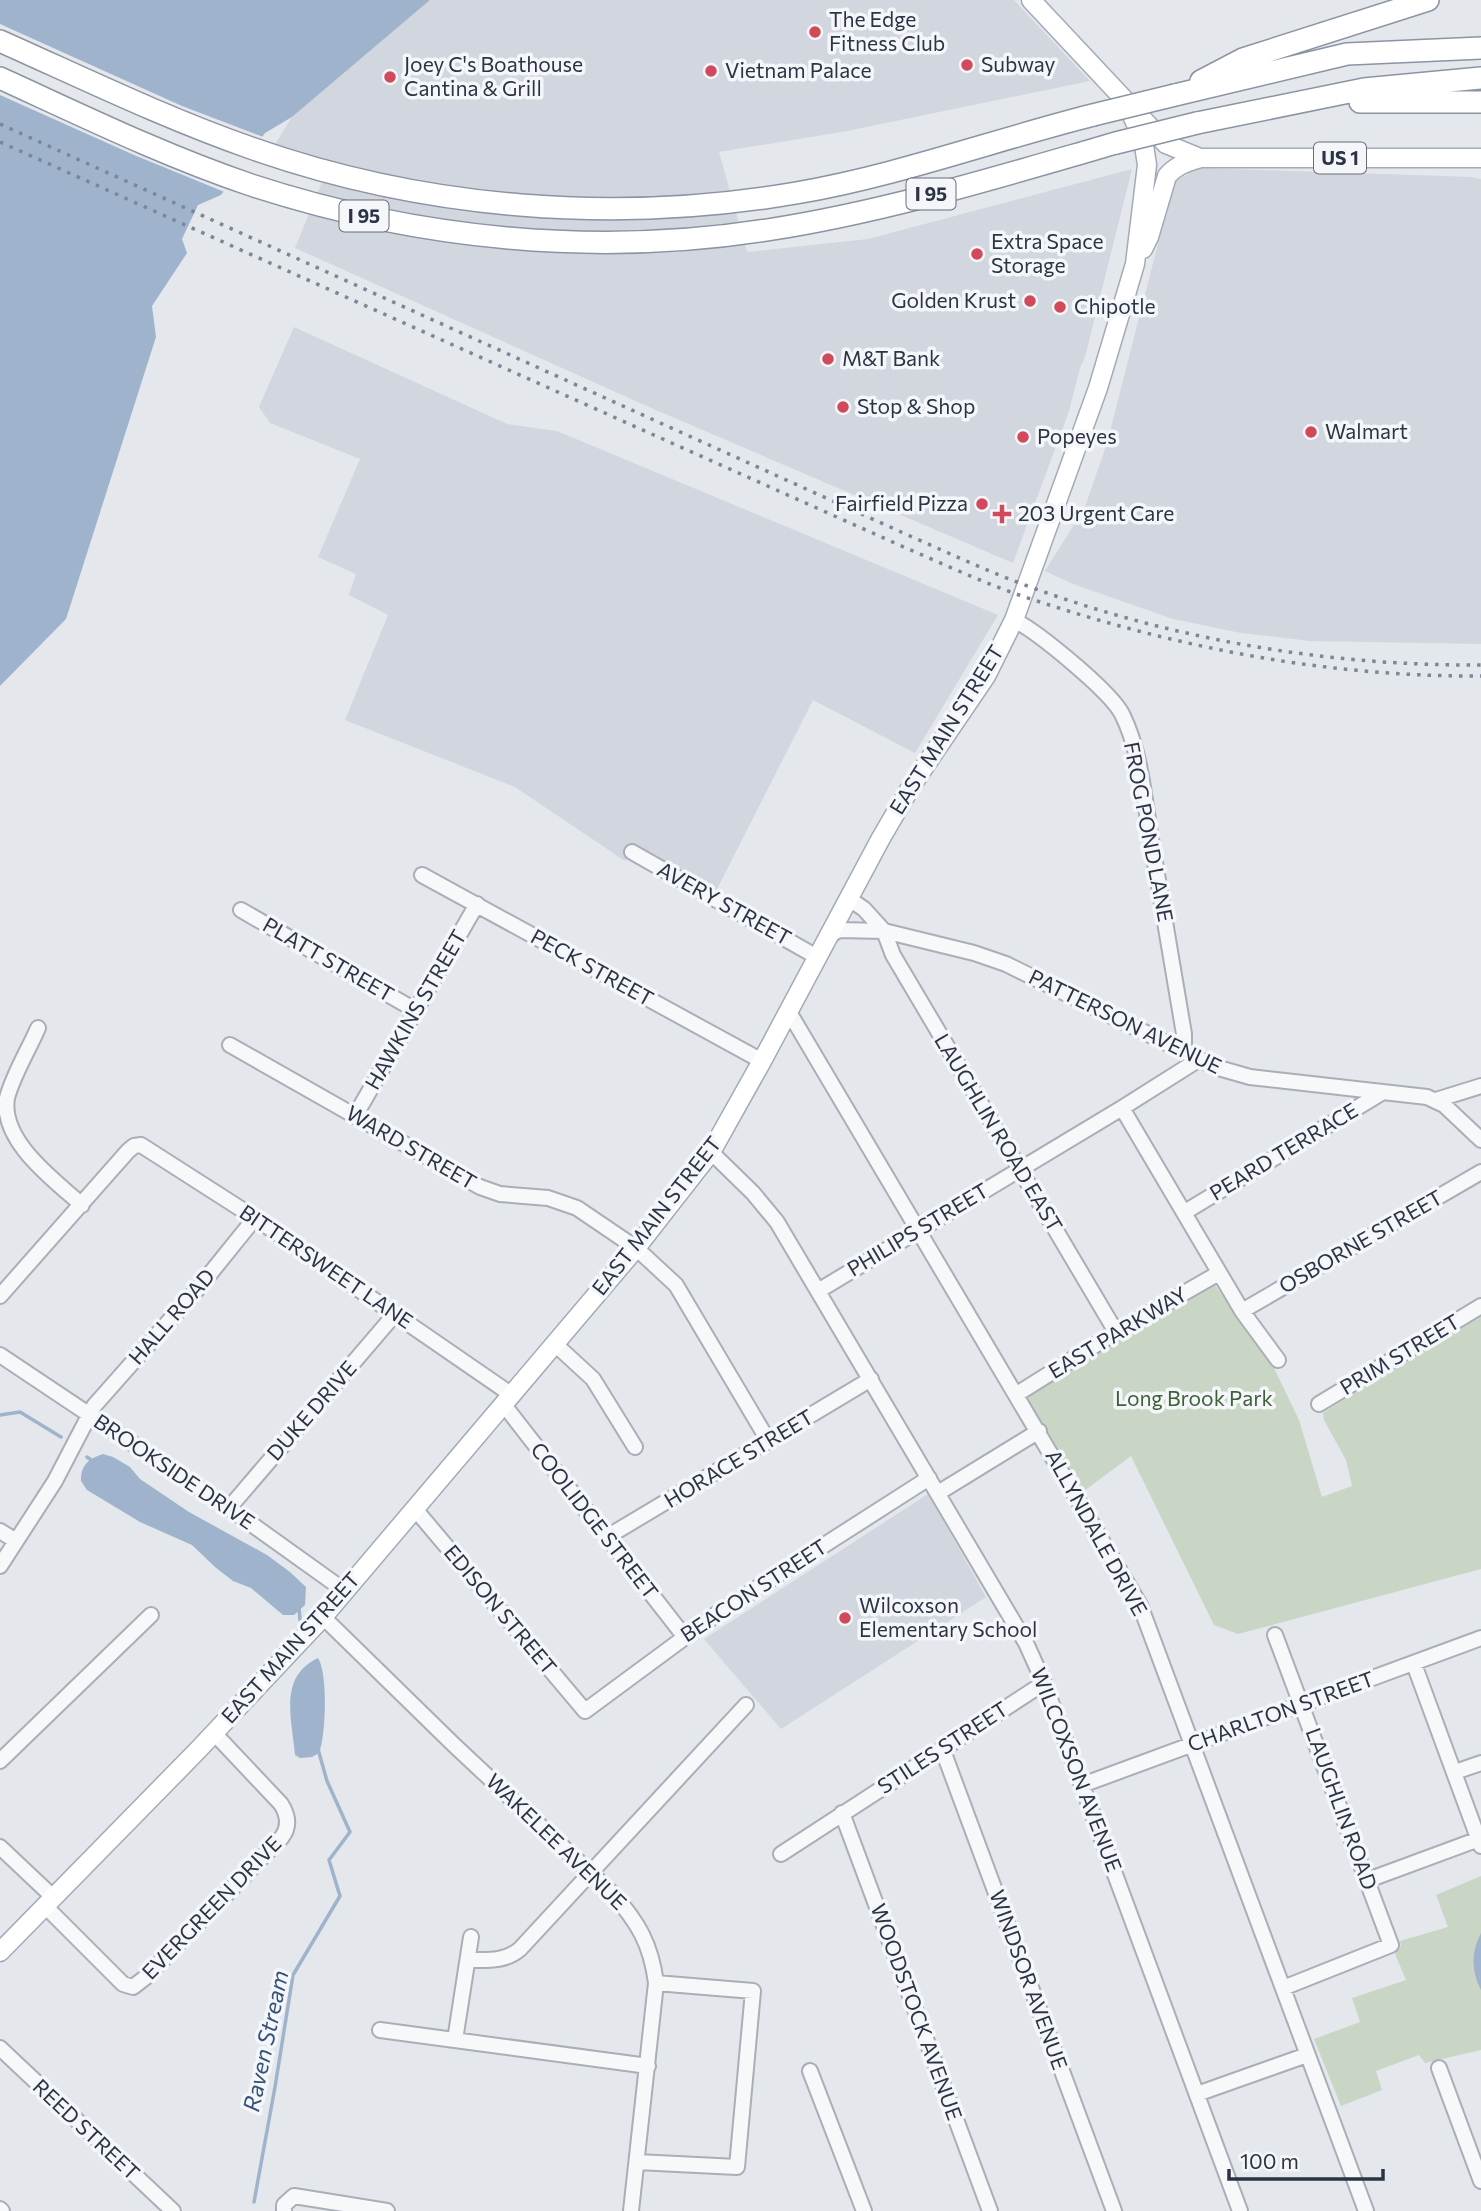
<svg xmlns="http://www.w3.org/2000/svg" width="1481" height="2211" viewBox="0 0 1481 2211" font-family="Commissioner,sans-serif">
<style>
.built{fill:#d2d6de}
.green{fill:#c9d6c5}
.water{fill:#9fb4cc}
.pier{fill:#e4e7ec}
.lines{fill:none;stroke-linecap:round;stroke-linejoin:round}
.stream{stroke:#9fb4cc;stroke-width:3.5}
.minor-casing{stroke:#a9aeb7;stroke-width:18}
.major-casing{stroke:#a3abb8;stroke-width:21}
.highway-casing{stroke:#8b94a3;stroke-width:24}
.minor{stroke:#f7f8fa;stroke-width:14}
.major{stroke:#fff;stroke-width:18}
.highway{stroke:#fff;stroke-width:21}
.rail{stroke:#7d8696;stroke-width:3.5;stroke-dasharray:3.5 7;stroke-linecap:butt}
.highway-bridge-casing{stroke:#8b94a3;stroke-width:24;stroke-linecap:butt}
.highway-bridge{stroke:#fff;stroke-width:21}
.poi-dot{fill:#d1495b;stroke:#f4f6f9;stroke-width:2.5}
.labels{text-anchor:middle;stroke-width:7;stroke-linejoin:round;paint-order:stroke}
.shield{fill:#f4f6f9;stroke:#676e7b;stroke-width:2}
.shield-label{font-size:19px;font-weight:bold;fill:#2b3445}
.poi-label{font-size:21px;fill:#2b3445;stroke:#f4f6f9;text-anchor:start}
.street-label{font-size:21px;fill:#2b3445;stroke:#f4f6f9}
.park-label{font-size:21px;fill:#3f6138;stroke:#f4f6f9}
.water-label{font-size:23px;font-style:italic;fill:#34527a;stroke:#f4f6f9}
</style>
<rect width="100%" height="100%" fill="#e4e7ec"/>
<path class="built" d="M430,0h584l76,81 -243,50 -128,21 28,100 121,-13 264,-70 -47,188 -5,11 -11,43 -56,152 -364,-156 -354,-159 36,-88 -57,-14 18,-29z
M1199,168l273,9 9,2v465l-171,-3 -69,-8 -68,-14 -100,-35 -28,-13 40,-64 22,-64 66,-258 6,-6z
M294,327l213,97 50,7 441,184 -83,138 -102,-53 -99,195 -81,-47 -8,13 -110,-74 -170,-67 43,-105 -39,-20 7,-21 -38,-17 42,-98 -90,-36 -11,-16z
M928,1494l58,103 -205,132 -77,-90z"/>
<path class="green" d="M1214,1284l25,36 10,-4 50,104 23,77 30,-11 -6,-26 -22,-40 -1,-7 158,-98v254l-243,65 -24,-9 -83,-169 -47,35 -56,-91 1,-8z
M1481,1876v174l-56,13 -6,-8 -43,16 6,19 -41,16 -27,-67 46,-17 -8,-24 54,-18 -11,-26 6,-8 -1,-5 48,-14 -12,-32z"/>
<path class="water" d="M0,0h430l-138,117 -27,16 -44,62 -23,10 -16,34 5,14 -35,53 4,31 -90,282 -66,67z
M103,1454l10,3 17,10 10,12 49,33 78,43 23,17 16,15 -1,18 -11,10h-11l-32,-27 -18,-7 -18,-14 -23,-22 -52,-23 -53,-32 -6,-9c0,-16 7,-22 22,-27z
M318,1658c10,15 8,77 1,95l-7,4 -12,1 -5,-3c-3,-36 -17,-78 23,-97z
M1481,1933v57c-10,-20 -10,-37 0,-57z"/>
<path class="pier" d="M0,24l182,82 84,32 -39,55 -93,-38 -134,-60z"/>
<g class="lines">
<path class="stream" d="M0,1415l20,-3 41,25
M87,1457l7,5
M299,1608l1,12
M254,2202l21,-115 18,-112 47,-79 -11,-36 21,-28 -23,-51 -9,-32"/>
<g class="minor-casing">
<path id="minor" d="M1014,620c24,12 96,71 108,94 19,38 22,84 29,125 11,65 22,130 33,195v17
M632,852l185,105
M422,875l340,186
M848,898l16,11 20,22 90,22 32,11 209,103 35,10 177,20 17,8 37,35
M241,910l174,100
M829,936l10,-6 45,1 9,24 223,377
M789,1012l351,593 226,606
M38,1028c-10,23 -25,47 -31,70 -7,43 47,82 75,107
M230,1045l250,142 20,7 48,4 29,10 59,40 40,37 93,157
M1436,1100l45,-14
M1122,1108l120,203 36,49
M355,1116l122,-212
M711,1152l42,41 24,29 249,421 18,40 196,528
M1185,1212l198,-120
M818,1291l304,-183 76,-48
M0,1296l128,-145 6,-5 7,-1 114,73 257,177
M1242,1311l239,-139
M555,1344l38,35 42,68
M0,1355l229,153 116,83
M1017,1394l99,-62 103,-59
M1319,1404l162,-98
M504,1405l180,231
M938,1493l101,-62
M229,1508l166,-194
M415,1509l170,202 130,-96 214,-137
M0,1531l16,10
M607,1537l264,-158
M0,1566l55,-85 39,-75 107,-121 54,-67
M323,1617l131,128 158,148c26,29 39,51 44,90l-25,228
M1275,1635l116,310 -108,43
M1414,1664l67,182
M942,1748l172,463
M0,1761l151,-146
M1455,1772l26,-9
M1082,1785l399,-147
M842,1813l148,398
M0,1847l53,50
M781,1854l263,-171
M1368,1880l111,-41
M45,1906l78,78 10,3 13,-10 136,-140c8,-11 6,-22 -1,-33l-67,-71
M469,1960c18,0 36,2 51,-11l226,-244
M380,2030l268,36
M455,2040l16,-103
M0,2048l173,163
M1439,2068l42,113
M810,2071l54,140
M1197,2094l110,-39
M637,2162l100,5 16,-176 -97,-8
M0,2209l2,2
M284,2211v-6l10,-9 93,15"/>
</g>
<g class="major-casing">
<path id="major" d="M1031,0l135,144 34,14h281
M1143,249l6,-12 18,-61c9,-11 19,-13 33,-18
M0,1952l198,-202 125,-133 313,-369 75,-96 51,-91 119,-223 31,-53 74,-109 28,-56 84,-232 37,-124 12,-99 -4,-26 -18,-38"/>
</g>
<g class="highway-casing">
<path id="highway" d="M0,41c83,37 165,77 251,107 173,61 364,76 545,45 100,-17 198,-53 297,-78
M0,78c83,38 165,78 251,107 165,54 344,72 516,45 118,-18 234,-54 349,-87
M1201,81l42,-22 185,-59
M1175,95l172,-41 134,-6
M1360,102h121
M1197,123l167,-34 117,-11"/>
</g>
<use href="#minor" class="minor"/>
<use href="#major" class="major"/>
<use href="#highway" class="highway"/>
<path class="rail" d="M0,124l910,412c41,18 81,37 123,52 143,52 296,78 448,77
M0,142l906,406c42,18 84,38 128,52 145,48 294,77 447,76"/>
<g class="highway-bridge-casing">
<path id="highway-bridge" d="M1093,115l82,-20
M1116,143l81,-20"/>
</g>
<use href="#highway-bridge" class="highway-bridge"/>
</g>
<g class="poi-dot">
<circle cx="815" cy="32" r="7"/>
<circle cx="967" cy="65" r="7"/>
<circle cx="711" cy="71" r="7"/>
<circle cx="390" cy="77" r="7"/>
<circle cx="977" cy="254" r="7"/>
<circle cx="1030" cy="301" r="7"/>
<circle cx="1060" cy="307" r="7"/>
<circle cx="828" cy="359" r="7"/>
<circle cx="843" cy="407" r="7"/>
<circle cx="1311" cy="432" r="7"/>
<circle cx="1023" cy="437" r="7"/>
<circle cx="982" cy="504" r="7"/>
<path d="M998.5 503.5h7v7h7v7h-7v7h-7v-7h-7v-7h7z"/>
<circle cx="845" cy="1618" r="7"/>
</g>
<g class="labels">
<g class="shield">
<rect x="1314" y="142.5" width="52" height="31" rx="5"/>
<rect x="906.5" y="178.5" width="49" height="31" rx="5"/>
<rect x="339.5" y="200.5" width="49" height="31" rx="5"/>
</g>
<g class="shield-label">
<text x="1340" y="165">US 1</text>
<text x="931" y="201">I 95</text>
<text x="364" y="223">I 95</text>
</g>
<g class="poi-label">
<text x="829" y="27">The Edge<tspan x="829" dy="24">Fitness Club</tspan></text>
<text x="404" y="72">Joey C's Boathouse<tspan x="404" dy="24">Cantina &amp; Grill</tspan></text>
<text x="981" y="72">Subway</text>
<text x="725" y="78">Vietnam Palace</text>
<text x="991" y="249">Extra Space<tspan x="991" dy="24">Storage</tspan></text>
<text x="1016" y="308" text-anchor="end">Golden Krust</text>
<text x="1074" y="314">Chipotle</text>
<text x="842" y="366">M&amp;T Bank</text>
<text x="857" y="414">Stop &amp; Shop</text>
<text x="1325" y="439">Walmart</text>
<text x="1037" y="444">Popeyes</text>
<text x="968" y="511" text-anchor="end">Fairfield Pizza</text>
<text x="1018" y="521">203 Urgent Care</text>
<text x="859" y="1613">Wilcoxson<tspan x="859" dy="24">Elementary School</tspan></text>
</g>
<g class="street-label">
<text transform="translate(947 730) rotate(-58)" y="7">EAST MAIN STREET</text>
<text transform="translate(1148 832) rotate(79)" y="7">FROG POND LANE</text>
<text transform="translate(724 904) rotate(29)" y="7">AVERY STREET</text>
<text transform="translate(328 960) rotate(30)" y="7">PLATT STREET</text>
<text transform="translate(592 968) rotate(29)" y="7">PECK STREET</text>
<text transform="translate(416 1010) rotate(-60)" y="7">HAWKINS STREET</text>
<text transform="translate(1125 1022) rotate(26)" y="7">PATTERSON AVENUE</text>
<text transform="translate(998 1133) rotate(59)" y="7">LAUGHLIN ROAD EAST</text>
<text transform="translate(411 1148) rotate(30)" y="7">WARD STREET</text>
<text transform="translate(1284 1152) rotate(-31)" y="7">PEARD TERRACE</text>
<text transform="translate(657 1216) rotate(-52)" y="7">EAST MAIN STREET</text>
<text transform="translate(918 1230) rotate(-31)" y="7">PHILIPS STREET</text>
<text transform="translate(1361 1242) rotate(-30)" y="7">OSBORNE STREET</text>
<text transform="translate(326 1267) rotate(34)" y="7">BITTERSWEET LANE</text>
<text transform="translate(172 1317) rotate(-49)" y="7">HALL ROAD</text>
<text transform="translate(1118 1333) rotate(-31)" y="7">EAST PARKWAY</text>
<text transform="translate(1400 1355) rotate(-31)" y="7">PRIM STREET</text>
<text transform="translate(312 1411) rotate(-49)" y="7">DUKE DRIVE</text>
<text transform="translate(739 1459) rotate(-31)" y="7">HORACE STREET</text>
<text transform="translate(174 1472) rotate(34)" y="7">BROOKSIDE DRIVE</text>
<text transform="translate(594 1521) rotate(52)" y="7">COOLIDGE STREET</text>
<text transform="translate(1096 1533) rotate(61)" y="7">ALLYNDALE DRIVE</text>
<text transform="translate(754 1591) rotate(-33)" y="7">BEACON STREET</text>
<text transform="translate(500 1610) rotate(50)" y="7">EDISON STREET</text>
<text transform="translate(291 1648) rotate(-48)" y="7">EAST MAIN STREET</text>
<text transform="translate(1281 1712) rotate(-20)" y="7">CHARLTON STREET</text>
<text transform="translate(943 1748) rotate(-33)" y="7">STILES STREET</text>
<text transform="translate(1076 1770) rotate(69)" y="7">WILCOXSON AVENUE</text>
<text transform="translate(1341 1809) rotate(70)" y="7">LAUGHLIN ROAD</text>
<text transform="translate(556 1842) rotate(44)" y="7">WAKELEE AVENUE</text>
<text transform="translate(212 1908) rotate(-46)" y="7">EVERGREEN DRIVE</text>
<text transform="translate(1028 1980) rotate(70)" y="7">WINDSOR AVENUE</text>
<text transform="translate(916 2012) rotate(70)" y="7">WOODSTOCK AVENUE</text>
<text transform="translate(86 2130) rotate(43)" y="7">REED STREET</text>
</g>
<g class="park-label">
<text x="1194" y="1406">Long Brook Park</text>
</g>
<g class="water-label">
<text transform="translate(266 2041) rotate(-78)" y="8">Raven Stream</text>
</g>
</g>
<path d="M1229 2169v10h154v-10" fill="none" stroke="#2b3445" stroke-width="3.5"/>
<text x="1240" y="2169" font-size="21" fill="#2b3445" stroke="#f4f6f9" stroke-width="5" paint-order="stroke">100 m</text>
</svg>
